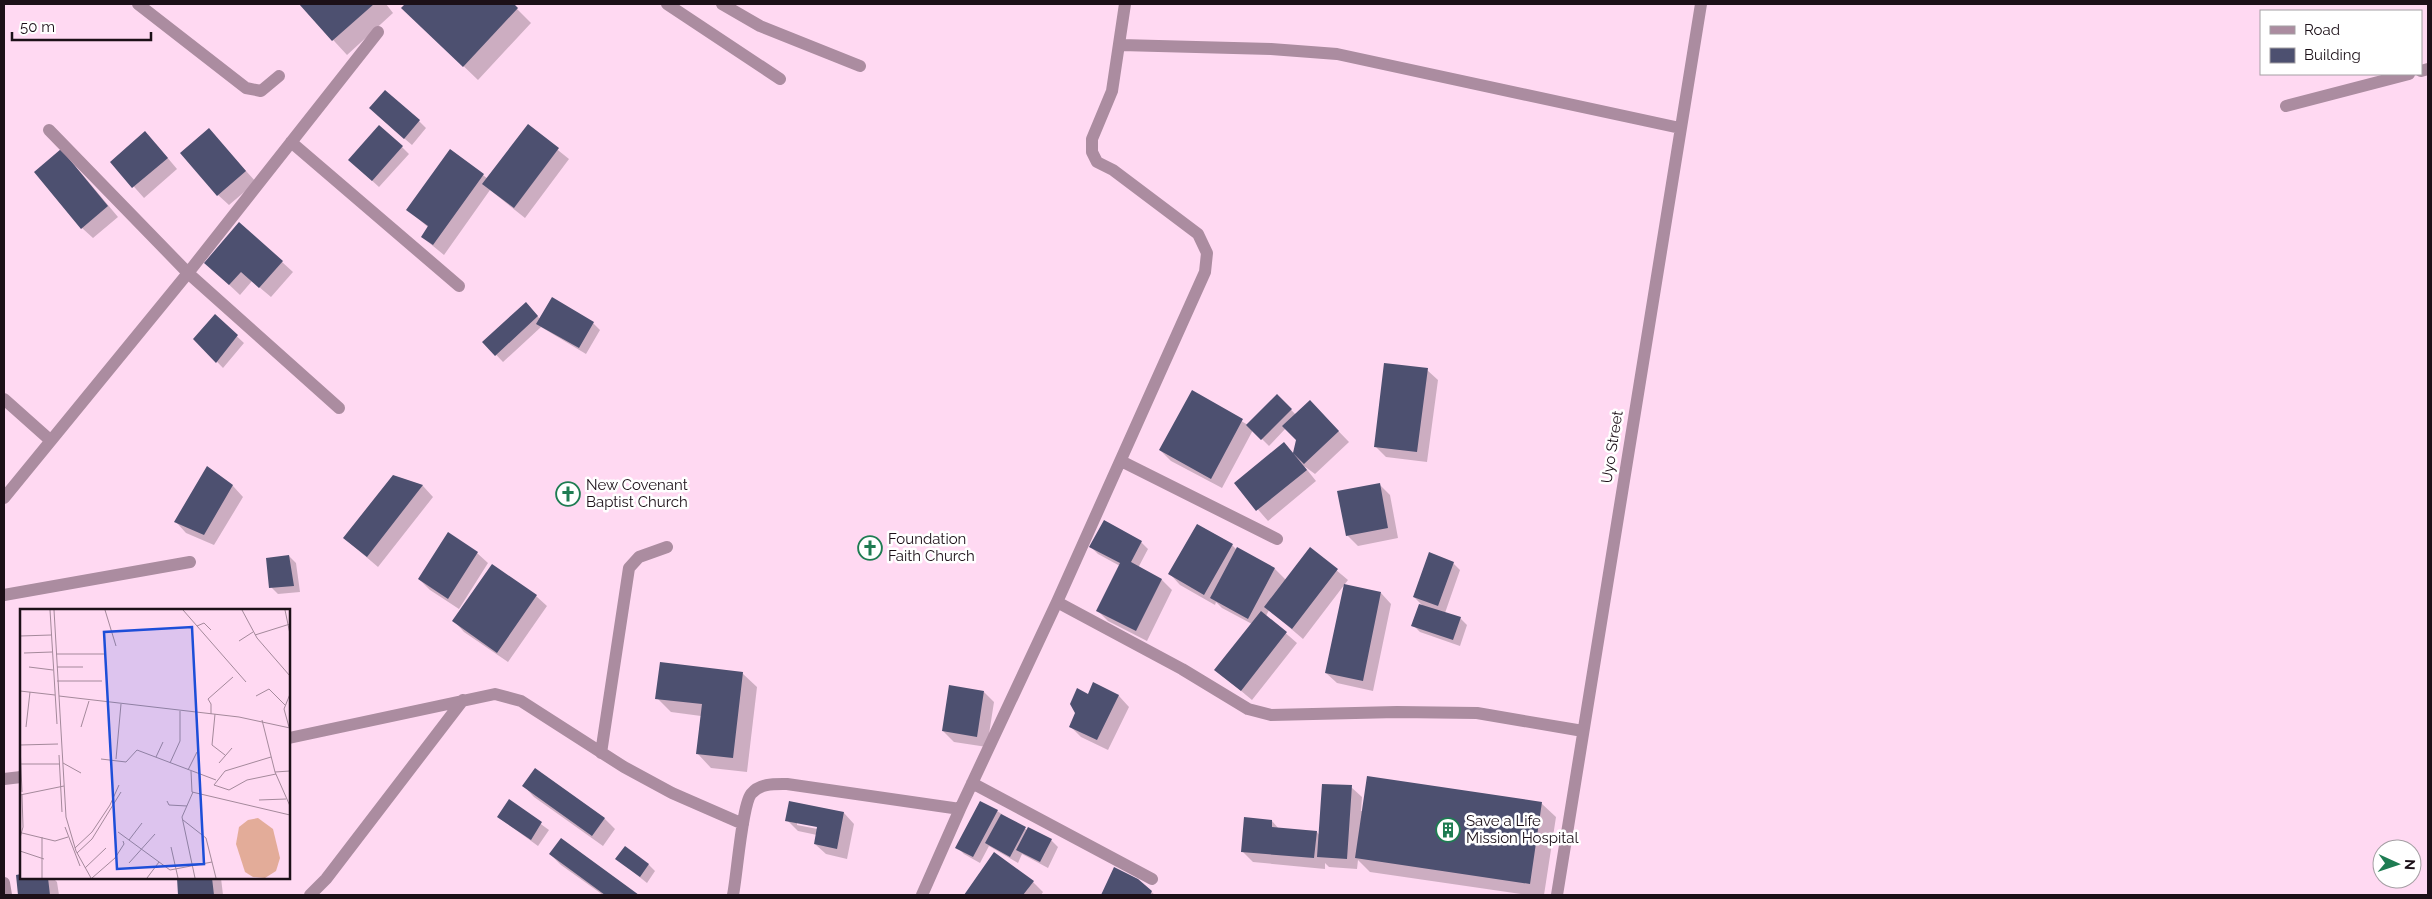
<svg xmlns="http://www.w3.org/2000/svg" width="2432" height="899" viewBox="0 0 2432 899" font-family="Raleway,sans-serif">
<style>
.shadow{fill:#0003;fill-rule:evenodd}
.building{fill:#4d5070}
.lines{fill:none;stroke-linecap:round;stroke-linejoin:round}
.minor{stroke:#ab8ca0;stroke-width:12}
.labels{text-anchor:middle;stroke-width:5;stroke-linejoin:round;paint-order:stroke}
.street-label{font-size:15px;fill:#1c1018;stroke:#fff}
.poi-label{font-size:15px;fill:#1c1018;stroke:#fff;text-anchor:start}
.inset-road{fill:none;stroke:#a4899b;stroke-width:1}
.view{fill:#1d4ed8;fill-opacity:0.15;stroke:#1d4ed8;stroke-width:2.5}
.inset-edge{fill:none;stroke:#1c1018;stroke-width:2.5}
</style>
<rect width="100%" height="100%" fill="#ffd9f2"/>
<path class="shadow" d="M300,4h86l7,9 -46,42z
M407,4h105l19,19 -53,57 -75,-72z
M377,115l42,6 7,7 -14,17z
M528,126l41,33 -44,59 -35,-28 -46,65 -22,-18 7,-9 -21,-18 43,-60 37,29z
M209,130l47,52 -27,23 -11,-10z
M156,144l21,25 -33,29 -32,-36z
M402,147l7,7 -30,33 -22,-20z
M71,161l47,56 -25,21 -11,-10z
M282,262l11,10 -22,25 -19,-16 -12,14 -34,-32z
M526,303l14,16 53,4 7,7 -14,24 -45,-27 -38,35 -19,-20z
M215,316l29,27 -21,25 -28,-29z
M1427,370l11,10 -11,82 -41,-5 -11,-11z
M1192,392l56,33 29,-30 19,20 24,-3 29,30 -34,32 -11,-8 12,15 -48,40 -33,-38 49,-40 10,11 4,-14 -12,-12 -17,18 -16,-16 -31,58 -51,-27 -11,-11z
M208,468l25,18 10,11 -29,48 -28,-12 -10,-11z
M393,476l30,10 10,11 -55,70 -34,-29z
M1379,484l11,11 8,43 -40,8 -11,-11z
M1141,542l7,7 -10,19 24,12 10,10 -25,51 -39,-20 -11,-11 23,-44 -22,-12 -7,-7z
M1232,545l5,5 1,-1 37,20 11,11 25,-31 37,31 -45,59 -34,-29 -3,6 31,27 -45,57 -36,-30 36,-46 -30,-16 -6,-6 -1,3 -35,-20 -10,-11z
M477,553l11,10 -29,46 -29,-19 -11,-11z
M289,556l7,7 4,29 -22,2 -7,-7z
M1453,563l7,7 -15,43 15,5 7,7 -7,21 -40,-14 -7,-7 11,-18 -10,-10z
M1381,593l10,11 -18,87 -36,-8 -11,-10z
M536,596l11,10 -39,56 -44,-30 -10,-11z
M742,673l15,14 -10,85 -36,-4 -14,-15 4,-37 -30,-4 -14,-14z
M1094,684l25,12 10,11 -21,43 -27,-13 -11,-11z
M984,692l10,10 -7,45 -33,-5 -11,-11z
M535,769l70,50 10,10 -12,17 -69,-49 -10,-11z
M1351,787l11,10 -1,14h2l178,-8 15,14 -12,78h-17l-157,-23 -12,-12 -1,9 -28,-2 -4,-4v6l-72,-7 -11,-11 30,-30 7,8 38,3 3,4z
M509,801l40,29 -11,16 -40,-29z
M997,811l30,19 24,10 7,7 -10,21 -26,-14 -4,9 -29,-17 -9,17 -16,-9 -7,-7z
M844,813l10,11 -7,35 -21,-5 -11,-10 2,-9 -19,-4 -11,-11zM797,822l26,5v3l-26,-5z
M561,839l76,56h-34l-42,-30 -11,-11z
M617,859l32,6 6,6 -8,12z
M1115,869l22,11 18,15h-53z
M21,875v3h32l4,4 2,13h-40l-2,-19z
M179,878h42l2,17h-43z
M1033,882l10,10 -2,3h-75z"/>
<path class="building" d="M299,4h75l-42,37z
M405,4h109l4,4 -55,59 -62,-59z
M385,90l35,30 -16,19 -35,-31z
M528,124l31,24 -45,60 -32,-24z
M379,125l24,21 -31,35 -24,-21z
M209,128l37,43 -29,25 -37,-43z
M145,131l23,27 -36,30 -22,-26z
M61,149l47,57 -27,23 -47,-57z
M450,149l34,25 -51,71 -12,-8 7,-11 -22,-16z
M239,222l44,39 -24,27 -18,-16 -12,13 -25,-22z
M552,297l42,25 -15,26 -43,-24z
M526,302l12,14 -43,40 -13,-14z
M215,314l23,21 -22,28 -23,-24z
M1384,363l44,5 -11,84 -43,-5z
M1192,390l51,29 -32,60 -52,-29z
M1277,394l15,15 -31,31 -15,-15z
M1310,400l29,31 -35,33 -11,-11 3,-13 -14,-14z
M1284,442l23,28 -51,41 -22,-28z
M207,466l26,19 -29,50 -30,-13z
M393,475l30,10 -56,72 -24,-19z
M1380,483l8,45 -42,8 -9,-45z
M1104,520l38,21 -11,21 31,17 -26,52 -40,-20 24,-48 -31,-16z
M1197,524l36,20 -29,51 -36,-21z
M448,532l30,20 -30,47 -30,-20z
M1237,547l38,21 -27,51 -38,-21z
M1310,547l28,22 -46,60 -28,-22z
M1429,552l25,10 -16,44 -25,-9z
M289,555l5,31 -25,2 -3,-30z
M492,564l45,31 -40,58 -45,-32z
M1344,584l37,8 -18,89 -38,-8z
M1419,604l42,13 -8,23 -42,-14z
M1261,611l26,21 -46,59 -27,-21z
M660,662l83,10 -10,86 -37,-4 6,-50 -47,-5z
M1093,682l26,13 -22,45 -28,-13 6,-14 -5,-9 7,-16 11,6z
M949,685l35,6 -7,46 -35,-6z
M535,768l70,50 -13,18 -70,-50z
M1367,776l175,26 -12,82 -175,-26z
M1322,784l30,1 -5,74 -30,-2z
M509,799l33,23 -11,18 -34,-23z
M789,801l55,11 -7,37 -23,-5 3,-17 -32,-6z
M980,801l18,9 -25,47 -18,-9z
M1001,814l25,13 -16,30 -25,-14z
M1244,817l28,3v7l45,4 -3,27 -73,-6z
M1028,827l24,12 -12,23 -24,-12z
M561,838l78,57h-34l-56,-41z
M625,846l24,18 -9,13 -25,-18z
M994,852l40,29 -11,14h-59z
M1114,867l24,12 14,12 -2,4h-49z
M21,874v4h27l2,17h-32l-2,-20z
M177,878h35l2,17h-36z"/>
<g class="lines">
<path class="minor" d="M138,4l108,84 15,3 18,-15
M667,4l113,75
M722,4l38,22 100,40
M1121,45l150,4 66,5 343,74
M2421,71l7,-2
M2286,106l123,-32
M49,130l139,143 151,135
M291,142l168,144
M4,399l46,41
M1121,461l156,78
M4,498l184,-225 190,-241
M4,595l186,-33
M1057,602l125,67 66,40 23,6 126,-3 80,1 106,18
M289,738l206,-44 26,7 103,66 48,26 71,31
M601,753l28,-185 10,-11 28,-10
M4,779l17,-2
M972,783l180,96
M4,883l2,12
M310,895l16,-16 137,-179
M733,895c4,-20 9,-89 18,-101 9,-11 24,-10 36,-10l173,25
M922,895l38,-86 97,-207 148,-330 2,-19 -9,-19 -85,-64 -16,-8 -5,-10v-13l20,-48 13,-87
M1557,895l144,-891"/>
</g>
<defs>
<g id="church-ring" transform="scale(1.25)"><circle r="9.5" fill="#fff" stroke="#1e7c52" stroke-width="1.5"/><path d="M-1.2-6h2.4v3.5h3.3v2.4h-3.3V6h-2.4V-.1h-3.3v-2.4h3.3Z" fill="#1e7c52"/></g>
<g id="building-ring" transform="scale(1.25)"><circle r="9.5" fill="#fff" stroke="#1e7c52" stroke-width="1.5"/><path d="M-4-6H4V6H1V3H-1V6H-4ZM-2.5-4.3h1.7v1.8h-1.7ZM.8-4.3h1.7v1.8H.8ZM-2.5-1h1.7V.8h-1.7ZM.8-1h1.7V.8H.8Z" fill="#1e7c52"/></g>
</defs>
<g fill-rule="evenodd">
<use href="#church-ring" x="568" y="494"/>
<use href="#church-ring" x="870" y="548"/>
<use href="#building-ring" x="1448" y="830"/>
</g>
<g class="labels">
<g class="street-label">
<text transform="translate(1612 447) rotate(-81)" y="5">Uyo Street</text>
</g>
<g class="poi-label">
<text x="586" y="490">New Covenant<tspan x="586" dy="17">Baptist Church</tspan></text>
<text x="888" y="544">Foundation<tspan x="888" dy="17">Faith Church</tspan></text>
<text x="1466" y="826">Save a Life<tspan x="1466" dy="17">Mission Hospital</tspan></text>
</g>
</g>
<g transform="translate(20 609)">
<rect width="270" height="270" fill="#ffd9f2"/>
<path d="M238,209l15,11 7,29 -4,13 -11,7 -12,-1 -8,-5 -9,-28 3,-17 9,-7z" fill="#e3ac99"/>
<path class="inset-road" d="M30,1l7,114M34,1l12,207 10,34 15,27M85,1l11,36M163,1l63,72M222,1l15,28 33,38M265,1l5,24M177,17l7,-3 7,7M235,26l35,-11M0,27l31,-1M219,32l14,-9M4,44l28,-1M36,45h49M9,58l24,3M37,58h26M37,72h45M0,82l35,4M39,87l180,21 51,11M236,87l13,-7 16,16M191,105v-10l-3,-5 25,-22M195,105l-3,31 13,10M242,111l13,52 15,34M6,118l4,-35M61,118l8,-26M269,118l-5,-18 6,-15M39,146l3,57M136,148l7,-15M251,148l-46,14 -11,14 15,5 18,-10 29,-6M81,150l25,3 11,-12 79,30M96,150l5,-55M43,154l18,10M150,154l10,-22v-30M199,154l13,-15M0,155h39M168,161l9,-18M171,162l1,21 98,23M255,163l15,-1M2,183l-2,-47 38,-1M173,183l-11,25 13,61M0,186l44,-9M239,191l27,-1M147,192l2,4 18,1M163,211l23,18 10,40M45,218l15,39M98,223l52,38 42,-8M2,224l33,8 13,-4M0,229l3,-11 -1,-32M109,231l13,-17M151,238l7,31M55,239l17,-16 18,-27 9,-20M0,242l24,8M57,244l15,-14 29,-47M109,254l26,-29M65,259l21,-20M22,269v-41M72,269l23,-20 9,-14 -1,-3M127,269l12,-16"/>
<path class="view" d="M172,18l12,237 -87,5 -13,-237z"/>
<rect width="270" height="270" class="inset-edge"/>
</g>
<rect width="2432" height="899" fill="none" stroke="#1c1018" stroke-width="10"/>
<rect x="2260" y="10" width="162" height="65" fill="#ffffff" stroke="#a49fa3"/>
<rect x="2270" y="26" width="25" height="8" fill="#ab8ca0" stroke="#a49fa3"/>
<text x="2304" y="35" font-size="15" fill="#1c1018">Road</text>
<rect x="2270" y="48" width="25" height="15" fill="#4d5070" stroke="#a49fa3"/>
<text x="2304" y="60" font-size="15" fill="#1c1018">Building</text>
<g transform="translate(2397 864) rotate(93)"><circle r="24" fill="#ffffff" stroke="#a49fa3"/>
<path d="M0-4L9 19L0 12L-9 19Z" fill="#1e7c52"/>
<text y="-8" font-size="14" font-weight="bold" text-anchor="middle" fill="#1c1018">N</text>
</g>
<path d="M12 32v8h139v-8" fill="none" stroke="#1c1018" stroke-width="2.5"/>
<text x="20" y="32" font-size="15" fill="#1c1018" stroke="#ffffff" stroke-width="4" paint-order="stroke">50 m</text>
</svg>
